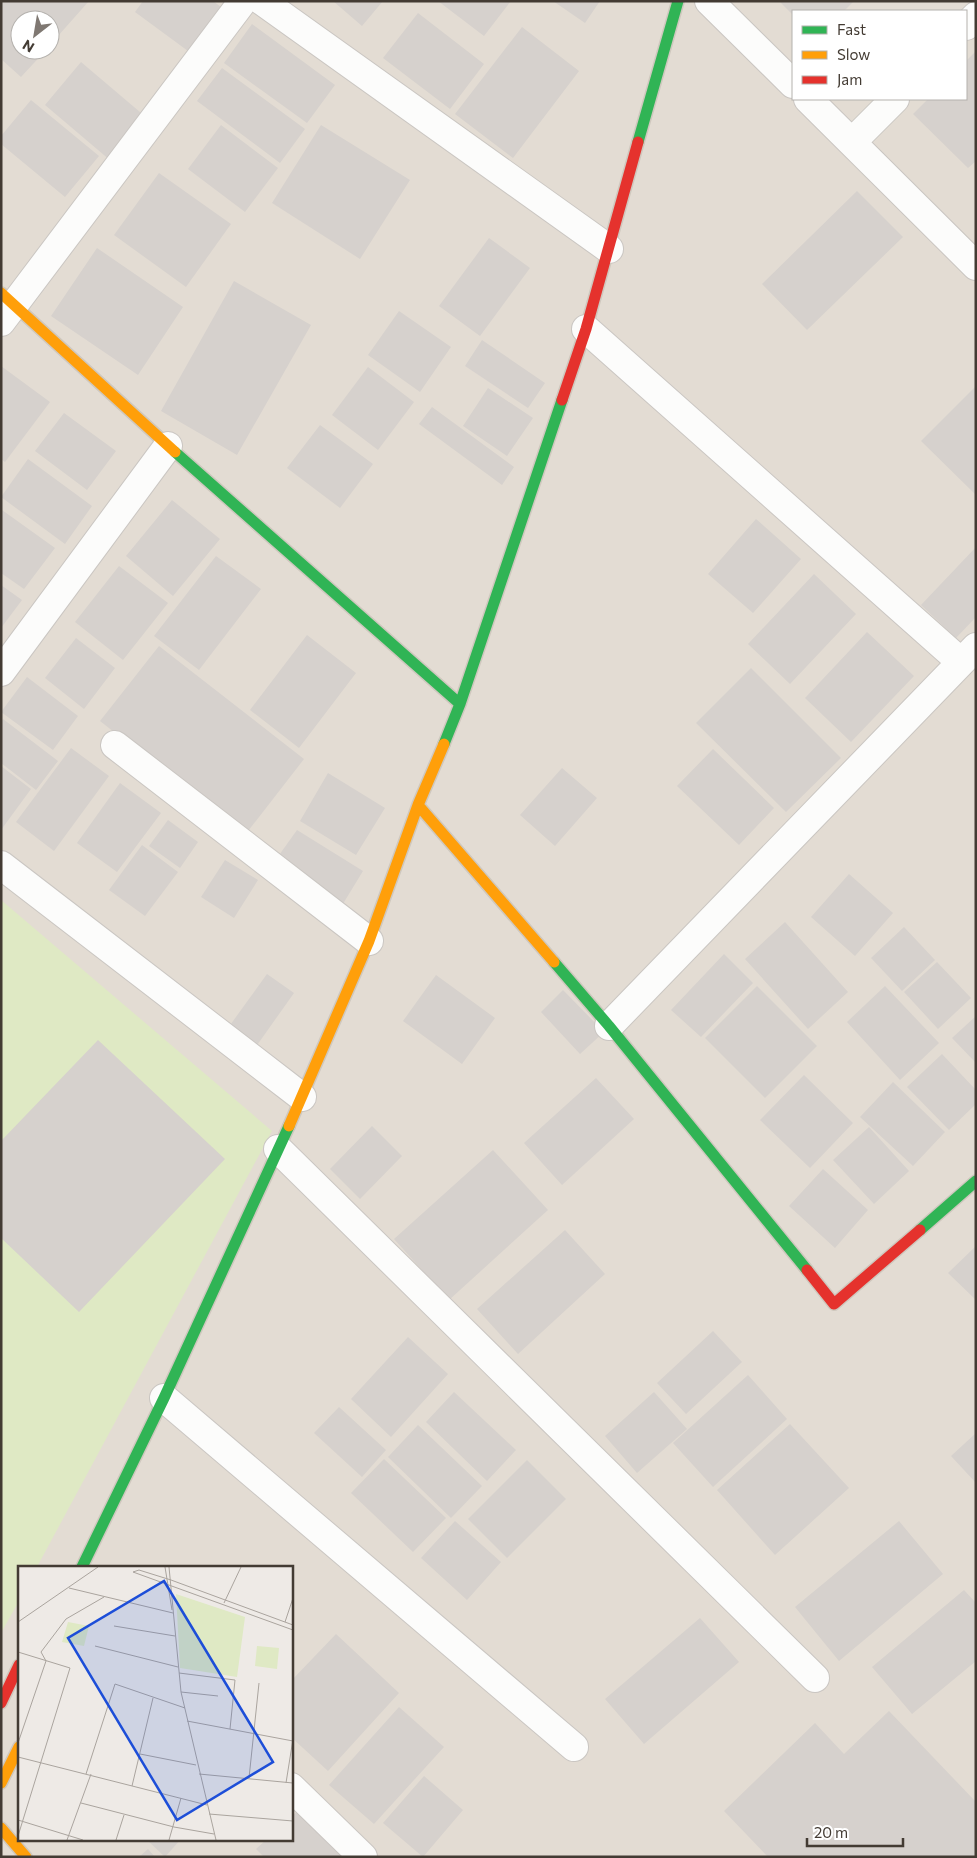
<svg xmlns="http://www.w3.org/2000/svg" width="977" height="1858" viewBox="0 0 977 1858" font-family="Commissioner,sans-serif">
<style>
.residential{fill:#e3dcd3;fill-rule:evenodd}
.green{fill:#dfe9c4}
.building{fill:#d6d1cd}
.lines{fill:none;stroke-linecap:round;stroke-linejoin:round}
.street-casing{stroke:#cac6c2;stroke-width:30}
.fast-casing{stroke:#cfc8be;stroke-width:14}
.slow-casing{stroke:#cfc8be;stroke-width:14}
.jam-casing{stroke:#cfc8be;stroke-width:14}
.street{stroke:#fcfcfb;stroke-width:28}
.fast{stroke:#30b455;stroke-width:11}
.slow{stroke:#ff9f0a;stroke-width:11}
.jam{stroke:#e5322d;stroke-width:11}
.inset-road{fill:none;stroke:#aaa49e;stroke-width:1}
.view{fill:#1d4ed8;fill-opacity:0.15;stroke:#1d4ed8;stroke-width:2.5}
.inset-edge{fill:none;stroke:#433b33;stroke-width:2.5}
</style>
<rect width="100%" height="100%" fill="#eeeae6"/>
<path class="residential" d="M1,1h975v1856h-975zM793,11h173v88h-173zM20,20h30v30h-30zM19,1567h272v272h-272z"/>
<path class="green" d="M1,900l271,231 -235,436h-18v34l-18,32z"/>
<path class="building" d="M1,1h88l-39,44v-25h-30v30h26l-25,27 -20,-18z
M143,1h70l8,6 -33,44 -53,-39z
M333,1h50l-21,25z
M438,1h73l-27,35z
M553,1h47l-15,22z
M779,1h75l-10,10h-51v4z
M418,13l66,51 -34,45 -67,-51z
M252,24l83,61 -28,38 -83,-60z
M522,27l57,44 -66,87 -58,-44z
M976,51v110l-8,7 -55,-54 15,-15h38v-38z
M81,62l66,56 -36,43 -66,-56z
M222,68l83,61 -25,34 -83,-62z
M31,100l68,56 -34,41 -64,-53v-8z
M221,125l57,43 -33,44 -57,-43z
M321,125l89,55 -50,79 -88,-56z
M159,173l72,51 -45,63 -72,-52z
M857,191l46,46 -96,93 -45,-46z
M489,238l41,30 -50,68 -41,-30z
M97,248l86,59 -45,68 -87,-59z
M234,281l77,44 -74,130 -76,-44z
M399,311l52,36 -31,45 -52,-37z
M482,340l63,43 -17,25 -63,-42z
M1,366l49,36 -45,60 -4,-3z
M368,367l46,35 -36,48 -46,-35z
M976,386v109l-55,-54z
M488,388l45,30 -26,38 -44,-30z
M432,407l82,60 -12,18 -83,-61z
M64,413l52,38 -29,39 -52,-39z
M320,425l53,39 -33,44 -53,-40z
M28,459l64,47 -27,38 -64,-47z
M172,500l48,39 -47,57 -47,-40z
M2,510l53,38 -31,41 -23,-16z
M756,519l45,40 -48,54 -45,-39z
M976,547v70l-20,21 -35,-33z
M216,556l45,33 -62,81 -45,-34z
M119,566l49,37 -45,57 -48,-38z
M814,574l42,40 -66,70 -42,-40z
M1,585l21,15 -21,28z
M867,632l47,44 -63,66 -46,-44z
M307,635l49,38 -57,75 -49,-38z
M76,638l39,30 -31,41 -39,-31z
M159,646l145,113 -59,76 -145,-114z
M751,668l90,90 -55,54 -90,-89z
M27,677l51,39 -25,34 -52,-38z
M3,719l55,42 -22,29 -35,-27v-41z
M71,748l38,28 -55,75 -38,-29z
M713,749l61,59 -35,37 -62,-59z
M1,766l30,23 -30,41z
M562,768l35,30 -42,48 -35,-31z
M328,773l57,35 -29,47 -56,-34z
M120,783l41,30 -44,59 -40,-29z
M168,820l30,22 -18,26 -31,-22z
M297,830l66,41 -25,41 -61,-54z
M142,845l36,27 -33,44 -36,-26z
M225,860l33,20 -24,38 -33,-21z
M849,874l44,39 -38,43 -44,-39z
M785,922l63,70 -40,37 -63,-70z
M904,927l31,33 -33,31 -31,-33z
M724,954l29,29 -52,54 -30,-27z
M937,962l34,36 -33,31 -34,-37z
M267,974l27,19 -39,55 -27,-20z
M436,975l59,43 -33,46 -59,-43z
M757,986l60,60 -52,52 -60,-60z
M885,986l54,57 -39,37 -53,-58z
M563,990l41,42 -24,22 -39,-42z
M976,1016v47l-24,-25z
M98,1040l127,119 -146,153 -78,-74v-97z
M942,1054l34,36v14l-27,26 -42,-43z
M804,1075l49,48 -43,45 -50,-48z
M596,1078l38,41 -72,66 -38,-42z
M893,1082l52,50 -32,34 -53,-49z
M372,1126l30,30 -42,43 -30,-30z
M869,1127l40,44 -35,33 -41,-44z
M493,1150l55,60 -99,90 -55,-61z
M823,1169l45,41 -33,38 -46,-42z
M565,1230l40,44 -87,80 -41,-45z
M976,1246v54l-28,-27z
M713,1331l29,31 -56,52 -29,-31z
M408,1337l40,37 -57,63 -40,-38z
M748,1375l39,44 -74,68 -40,-44z
M454,1392l62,58 -29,31 -61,-59z
M654,1392l33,37 -50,44 -32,-37z
M339,1407l47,43 -24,27 -48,-44z
M790,1424l59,64 -74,67 -58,-65z
M418,1425l64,61 -31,32 -63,-61z
M976,1433v50l-25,-27z
M384,1459l62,59 -33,34 -62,-59z
M527,1460l39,39 -59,59 -39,-39z
M455,1521l46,41 -34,38 -46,-42z
M899,1521l44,53 -104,87 -44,-54z
M964,1590l12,13v58l-64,53 -40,-47z
M700,1618l39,44 -95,82 -39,-45z
M336,1634l63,59 -71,78 -37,-34v-56z
M399,1707l45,40 -70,77 -45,-39z
M889,1711l87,91v55h-208l-44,-46 91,-88 29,31z
M424,1776l39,34 -40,47 -40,-34z
M300,1809l45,48h-81l-8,-8 11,-10h24v-22z
M146,1839h35l-16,18z
M148,1849l7,8h-16z"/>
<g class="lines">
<g class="street-casing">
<path id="street" d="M262,1l347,248
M709,1l84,83
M966,26l10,-10
M808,99l168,167
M852,142l43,-43
M1,322l242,-321
M586,329l375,333
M1,672l167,-226
M115,745l254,196
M1,865l301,232
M609,1026l367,-379
M278,1149l537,529
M164,1398l410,349
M291,1787l72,70"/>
</g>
<g class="fast-casing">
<path id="fast" d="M638,142l40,-141
M175,452l285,252
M444,744l16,-40 102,-304
M554,962l55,64 198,244
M920,1230l56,-49
M82,1567l82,-169 125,-272"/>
</g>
<g class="slow-casing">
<path id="slow" d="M1,293l174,159
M418,805l136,157
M289,1126l80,-185 49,-136 26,-61
M1,1783l18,-36
M1,1828l25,29"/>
</g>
<g class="jam-casing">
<path id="jam" d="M562,400l24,-71 52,-187
M807,1270l27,34 86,-74
M1,1703l18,-38"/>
</g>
<use href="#street" class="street"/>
<use href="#fast" class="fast"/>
<use href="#slow" class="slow"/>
<use href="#jam" class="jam"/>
</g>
<g transform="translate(18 1566)">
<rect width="275" height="275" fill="#eeeae6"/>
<path d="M158,28l69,23 -8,60 -57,-9zM50,56l21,4 -5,20 -22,-4zM239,80l22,2 -2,21 -22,-3z" fill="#dfe9c4"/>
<path class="inset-road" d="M147,1l7,43M151,1l12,125 35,148M115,6l160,58M115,6l6,-2 32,10 122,45M51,22l104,25M206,37l17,-36M0,56l80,-55M267,56l8,-24M96,60l61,10M77,80l83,21M0,86l52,16 -52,168M161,107l56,7 -5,49M163,126l37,4M169,155l106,20M0,177l28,-82 -5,-9 25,-33 38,-22M122,188l56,11M0,191l189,48M68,208l29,-90 70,24M181,208l94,9M231,212l10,-95M268,217l7,-44M114,220l21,-88M63,237l93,24 40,7M191,248l84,7M0,254l65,20M49,274l24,-66M98,274l8,-25M151,274l12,-42"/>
<path class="view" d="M146,15l109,181 -96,58 -109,-182z"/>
<rect width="275" height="275" class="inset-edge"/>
</g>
<rect width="977" height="1858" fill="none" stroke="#433b33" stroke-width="5"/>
<rect x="792" y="10" width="175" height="90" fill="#ffffff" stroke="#b4b1ad"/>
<rect x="802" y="26" width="25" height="8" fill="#30b455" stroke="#b4b1ad"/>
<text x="837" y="35" font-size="15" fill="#433b33">Fast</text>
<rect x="802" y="51" width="25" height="8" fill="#ff9f0a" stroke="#b4b1ad"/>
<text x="837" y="60" font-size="15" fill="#433b33">Slow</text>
<rect x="802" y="76" width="25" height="8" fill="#e5322d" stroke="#b4b1ad"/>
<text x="837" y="85" font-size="15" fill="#433b33">Jam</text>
<g transform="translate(35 35) rotate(211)"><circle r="24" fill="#ffffff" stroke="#b4b1ad"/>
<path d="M0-4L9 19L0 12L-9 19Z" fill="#7f7872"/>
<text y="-8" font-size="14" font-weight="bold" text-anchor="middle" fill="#433b33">N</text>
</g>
<path d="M807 1838v8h96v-8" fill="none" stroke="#433b33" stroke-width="2.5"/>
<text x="814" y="1838" font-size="15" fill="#433b33" stroke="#ffffff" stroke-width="4" paint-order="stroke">20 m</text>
</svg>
